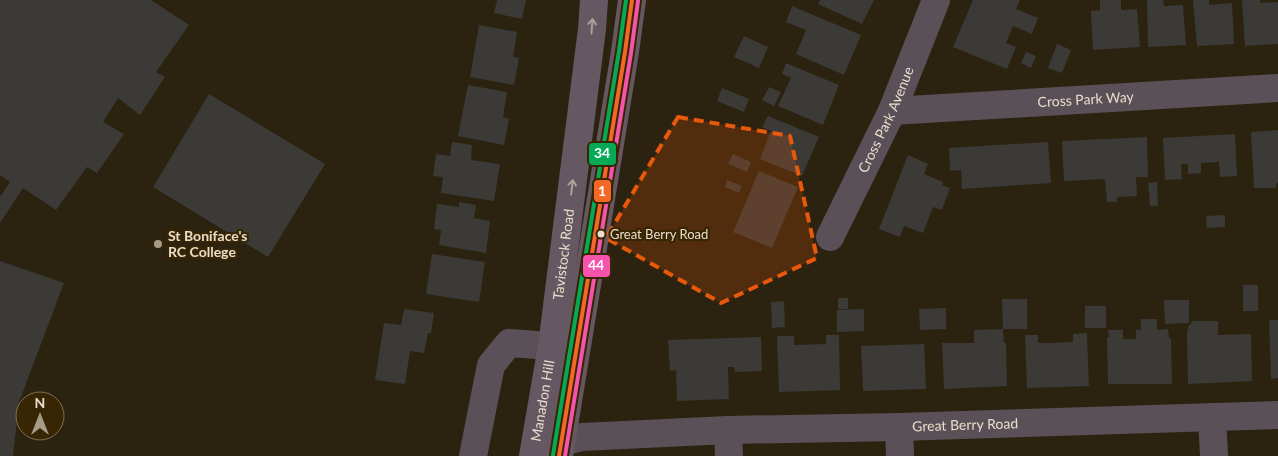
<svg xmlns="http://www.w3.org/2000/svg" width="1278" height="456" viewBox="0 0 1278 456" font-family="Lato,sans-serif">
<style>
.building{fill:#3b3a36}
.lines{fill:none;stroke-linecap:round;stroke-linejoin:round}
.minor{stroke:#5a5058;stroke-width:28}
.trunk{stroke:#665862;stroke-width:28}
.bus-1-casing{stroke:#382504;stroke-width:8}
.bus-2-casing{stroke:#382504;stroke-width:8}
.bus-3-casing{stroke:#382504;stroke-width:8}
.bus-1{stroke:#f36827;stroke-width:4}
.bus-2{stroke:#f653ac;stroke-width:4}
.bus-3{stroke:#06aa56;stroke-width:4}
.oneway{stroke:#aea19c}
.marked{fill:#e8590c;fill-opacity:0.2;stroke:#e8590c;stroke-width:4;stroke-dasharray:10 6;stroke-linejoin:round}
.bus-dot{fill:#e9ddcb;stroke:#382504;stroke-width:2}
.poi-dot{fill:#a79c8a;stroke:#382504;stroke-width:2}
.labels{text-anchor:middle;stroke-width:4.5;stroke-linejoin:round;paint-order:stroke}
.bus-label{font-size:13px;fill:#e9ddcb;stroke:#382504;text-anchor:start}
.street-label{font-size:14px;fill:#e9ddcb;stroke:#382504}
.poi-label{font-size:14px;font-weight:bold;fill:#e9ddcb;stroke:#382504;text-anchor:start}
.line-badge{stroke:#382504;stroke-width:2}
.badge-label{font-size:14px;text-anchor:middle;font-weight:bold;fill:#fff}
</style>
<rect width="100%" height="100%" fill="#2c2210"/>
<path class="building" d="M0,0h151l38,25 -33,47 9,5 -25,38 -22,-17 -15,24 21,12 -27,39 -10,-6 -31,43 -33,-22 -23,35v-26l10,-15 -10,-7z
M497,0h29l-4,19 -28,-6z
M820,0h54l-12,24 -44,-20z
M973,0h47l-4,9 22,9 -6,16 -19,-8 -7,17 10,4 -9,22 -54,-22z
M1100,0h21v10l16,-1 3,38 -47,3 -2,-39 9,-1z
M1147,0h16l1,6 19,-1 3,40 -38,2z
M1193,0h16v5l23,-2 2,41 -37,2z
M1242,0h18v3l18,-1v42l-33,2z
M792,6l69,29 -17,40 -48,-21 10,-24 -20,-8z
M479,25l38,7 -4,25 6,1 -5,27 -44,-8z
M744,36l24,11 -9,21 -25,-11z
M1057,44l14,6 -9,23 -14,-5z
M1026,52l10,4 -5,12 -10,-5z
M786,63l53,22 -16,40 -45,-19 13,-28 -9,-4z
M468,85l39,7 -4,25 6,2 -5,26 -46,-9z
M769,87l12,5 -7,14 -12,-6z
M722,88l27,11 -5,13 -27,-11z
M209,94l116,70 -57,93 -115,-70z
M768,116l51,21 -17,39 -42,-17 11,-28 -9,-4z
M1278,130v52h-1l-1,6h-22l-3,-56z
M1235,134l2,42 -17,1 -1,-15 -18,1v10l-13,1v-10h-7l1,15 -17,1 -2,-42z
M1147,137l1,40h-12l1,19 -20,1v5h-10l-2,-23 -41,2 -2,-40z
M452,142l20,3 -1,15 29,4 -6,37 -53,-8 2,-16 -10,-1 3,-22 14,2z
M1048,142l3,41 -89,6 -1,-19 -11,1 -1,-23z
M733,154l18,8 -4,10 -19,-8z
M908,155l20,9 -4,10 19,8 -1,3 8,3 -8,22 -9,-3 -10,26 -19,-7 -4,11 -21,-8z
M759,171l39,16 -26,61 -39,-16z
M727,180l15,6 -3,7 -14,-6z
M1157,182l1,24h-8l-2,-23z
M459,202l17,3 -2,13 16,3 -4,32 -47,-8 2,-15 -7,-1 3,-25 22,3z
M1225,215v12l-18,1 -1,-12z
M432,254l53,8 -6,40 -53,-8z
M0,261l64,22 -45,119 -6,54h-13z
M1243,285h15v26h-15z
M838,298h10v11h-10z
M1002,299h25v30h-24z
M1164,300h25v23l-24,1z
M784,301l1,26 -13,1 -1,-26z
M1085,306h21v22h-21z
M946,308v21l-26,1 -1,-21z
M404,309l30,4 -3,20h-3l-4,20 -14,-2 -5,33 -30,-4 9,-57 17,2z
M864,309v22l-27,1v-22z
M1141,319h16v11l11,-1 1,9h2l1,46h-64l-1,-47h2l-1,-7h15v9h13v-9h5z
M1269,320h9v58l-7,1z
M1193,321h25v14l33,-1 1,47 -64,3 -1,-50 1,-7z
M1003,329l1,14h2l1,43 -63,3 -2,-46h32v-13z
M1087,333l2,53 -62,2 -2,-53h13v8h16l19,-1v-8z
M826,335h13l1,55 -61,2 -2,-56h17v9l32,-1z
M761,337l1,34 -27,1 -1,-5h-6l1,32 -52,2 -1,-31 -6,1 -2,-31z
M924,344l2,45 -63,2 -2,-45z"/>
<g class="lines">
<g class="minor">
<path id="s1" d="M892,111l386,-23"/>
<path id="s2" d="M830,237l62,-126 44,-111"/>
<path d="M1212,417l2,39"/>
<path d="M899,427l1,29"/>
<path d="M728,430l1,26"/>
<path id="s3" d="M562,442l20,-5 146,-7 171,-3 379,-12"/>
<path d="M473,456l18,-91 18,-22 43,3"/>
</g>
<g class="trunk">
<path id="s4" d="M533,456l19,-110 40,-317 2,-29"/>
<path d="M559,456l66,-404 7,-52"/>
</g>
<g class="bus-1-casing">
<path id="bus-1" d="M559,456l66,-404 7,-52"/>
</g>
<g class="bus-2-casing">
<path id="bus-2" d="M565,456l66,-403 7,-52"/>
</g>
<g class="bus-3-casing">
<path id="bus-3" d="M553,455l66,-404 7,-51"/>
</g>
<use href="#bus-1" class="bus-1"/>
<use href="#bus-2" class="bus-2"/>
<use href="#bus-3" class="bus-3"/>
</g>
<defs><path id="oneway-shaft" d="M-6 0H5M1.5-3L5.5 0L1.5 3" fill="none" stroke-width="1.6" stroke-linecap="round" stroke-linejoin="round" transform="scale(1.25)"/></defs>
<g class="oneway">
<use href="#oneway-shaft" transform="translate(592 26) rotate(-86)"/>
<use href="#oneway-shaft" transform="translate(572 187) rotate(-83)"/>
</g>
<path class="marked" d="M678,117l112,19 27,122 -96,45 -115,-65z"/>
<circle class="bus-dot" cx="601" cy="234" r="4.5"/>
<circle class="poi-dot" cx="158" cy="244" r="5"/>
<g class="labels">
<g class="bus-label">
<text x="610" y="239">Great Berry Road</text>
</g>
<g class="street-label">
<text dy="5" stroke="none"><textPath href="#s1" startOffset="194">Cross Park Way</textPath></text>
<text dy="5" stroke="none"><textPath href="#s2" startOffset="130">Cross Park Avenue</textPath></text>
<text dy="5" stroke="none"><textPath href="#s4" startOffset="204">Tavistock Road</textPath></text>
<text dy="5" stroke="none"><textPath href="#s4" startOffset="56">Manadon Hill</textPath></text>
<text dy="5" stroke="none"><textPath href="#s3" startOffset="404">Great Berry Road</textPath></text>
</g>
<g class="poi-label">
<text x="168" y="241">St Boniface's<tspan x="168" dy="16">RC College</tspan></text>
</g>
</g>
<g class="line-badge">
<rect x="588" y="142" width="29" height="24" rx="5" fill="#06aa56"/>
<rect x="593" y="179" width="19" height="24" rx="5" fill="#f36827"/>
<rect x="582" y="254" width="29" height="24" rx="5" fill="#f653ac"/>
</g>
<g class="badge-label">
<text x="602" y="158">34</text>
<text x="602" y="196">1</text>
<text x="596" y="270">44</text>
</g>
<g transform="translate(40 416)"><circle r="24" fill="#382504" stroke="#7f6f54"/>
<path d="M0-4L9 19L0 12L-9 19Z" fill="#a79c8a"/>
<text y="-8" font-size="14" font-weight="bold" text-anchor="middle" fill="#e9ddcb">N</text>
</g>
</svg>
